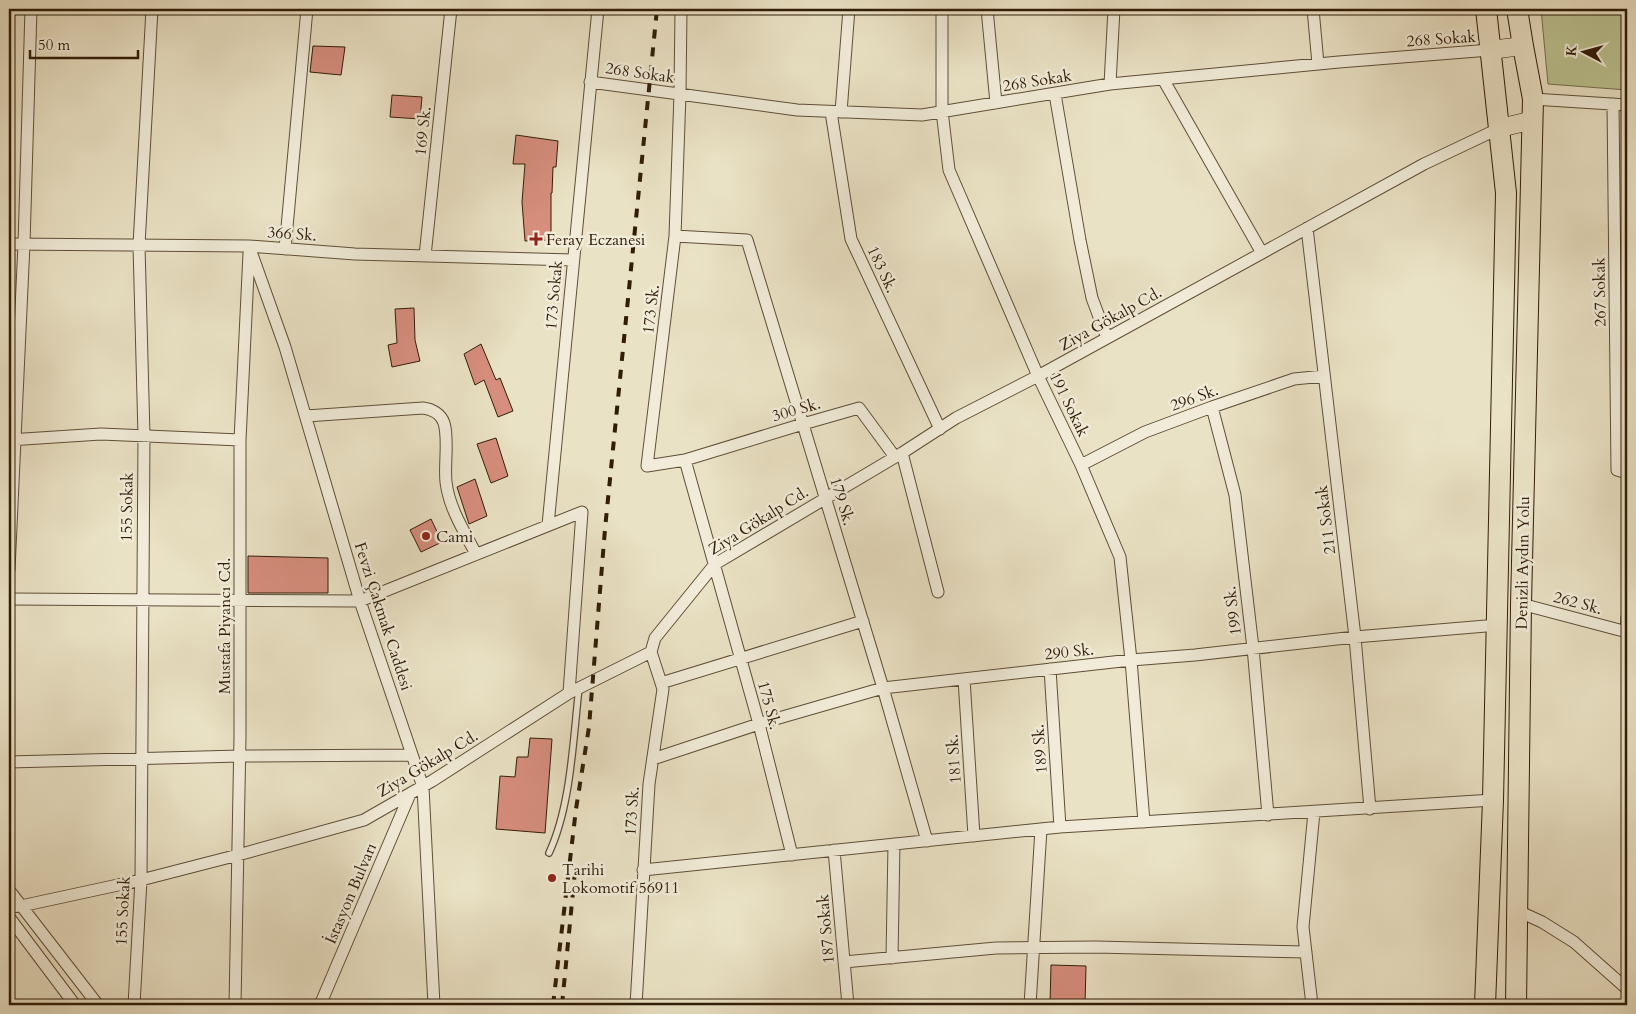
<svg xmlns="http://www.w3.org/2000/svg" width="1636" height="1014" viewBox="0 0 1636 1014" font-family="Cardo,serif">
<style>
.green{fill:#bcc291;stroke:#766f4c}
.building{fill:#d78e7e;stroke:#311c08}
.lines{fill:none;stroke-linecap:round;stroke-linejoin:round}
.lane-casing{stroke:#5f4e37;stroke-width:8}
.street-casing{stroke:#5f4e37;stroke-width:13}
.primary-casing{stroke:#311c08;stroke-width:19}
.highway-casing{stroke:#311c08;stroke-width:22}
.lane{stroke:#f1ecd9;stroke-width:5.5}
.street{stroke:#f1ecd9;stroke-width:11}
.primary{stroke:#eae2c5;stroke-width:18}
.highway{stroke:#eae2c5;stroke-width:20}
.rail{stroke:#311c08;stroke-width:4;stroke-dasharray:9 9;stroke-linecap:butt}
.poi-dot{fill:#8f2418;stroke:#f1ecd9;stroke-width:2}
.labels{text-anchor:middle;stroke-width:5;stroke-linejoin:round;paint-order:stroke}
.street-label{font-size:16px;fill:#311c08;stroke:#f1ecd9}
.poi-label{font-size:16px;fill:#311c08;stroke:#f1ecd9;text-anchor:start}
</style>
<rect width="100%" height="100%" fill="#eae2c5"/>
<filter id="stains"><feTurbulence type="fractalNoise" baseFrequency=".004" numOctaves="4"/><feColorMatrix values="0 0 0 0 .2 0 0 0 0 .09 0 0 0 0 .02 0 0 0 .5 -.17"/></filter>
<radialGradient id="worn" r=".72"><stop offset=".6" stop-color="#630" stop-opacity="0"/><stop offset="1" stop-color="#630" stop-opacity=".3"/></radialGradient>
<path class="green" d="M1541,9h86v81l-79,-6z"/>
<path class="building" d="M313,46l32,1 -4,28 -31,-3z
M392,95l30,2 -2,22 -30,-2z
M516,135l42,6 -2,26h-3l-1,26h-1v47l-26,1 -3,-39 3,-38h-12z
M414,308l1,32 5,21 -28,6 -4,-22 9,-2 -2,-34z
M481,344l15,36 4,-2 13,33 -15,6 -14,-37 -9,5 -11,-31z
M496,438l12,38 -17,7 -14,-39z
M475,479l12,37 -18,8 -12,-37z
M431,519l11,23 -21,10 -11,-22z
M248,556l80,2v35h-80z
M530,738l22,1 -7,94 -49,-4 4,-53 15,1 2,-20h11z
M1051,965l35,1 -1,39h-35z"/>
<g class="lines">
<g class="lane-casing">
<path id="lane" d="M549,853c22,-47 24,-113 30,-165"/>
</g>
<g class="street-casing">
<path id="street" d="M681,9l-1,85 -5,142 -28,230 38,-6 74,264 33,131
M942,9v102l7,59 89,206 43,89 39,92 11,103 13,162
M987,9l9,94
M1313,9l5,55
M1163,79l99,174
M590,82l207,28 125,5 188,-31 229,-22 151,-12
M1110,84l4,-75
M1055,94l25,146 12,58 15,40
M1533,99l94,6
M1613,104l4,366 10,3
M831,112l20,127 89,190
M841,112l8,-103
M1307,228l48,409 15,172
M675,236l72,4 136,448 44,153
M9,244l240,2 106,8 218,6
M249,246l36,101 75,254 63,186 11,218
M285,249l22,-240
M425,256l26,-247
M1212,407l23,88 18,153 15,167
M306,416l117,-8c9,1 18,6 21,15 5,16 0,42 2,59 3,26 18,49 30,72
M9,440l92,-6 139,6
M902,453l36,139
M685,460l118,-36 56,-16 36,49
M1081,465l64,-33 67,-25 82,-28 30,-3
M548,525l50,-516
M9,570l15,-326 7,-235
M9,599l351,2 222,-89 -13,181
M1521,604l106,28
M1626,632l1,-15
M1050,669l10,158
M964,679l10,157
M661,683l202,-62
M653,759l112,-37 118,-34 248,-28 64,-5 160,-18 143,-12
M9,762l231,-6 172,-1
M834,850l14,155
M643,870l417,-43 433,-27
M9,890l89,115
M9,907l12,-1 120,-26 97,-25 126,-35 68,-39 137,-88 82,-41 4,-14 60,-74 187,-111 54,-35 82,-42 386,-212 76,-36
M1518,911l24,11 32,20 53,47
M9,917l66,88
M892,958l2,-114
M844,962l152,-14 100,-1 210,5
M134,1005l7,-125 3,-444 -5,-191 13,-236
M235,1005l5,-269v-296l9,-187
M320,1005l90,-211
M636,1005l13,-221 14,-95 -12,-37
M1030,1005l11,-176
M1312,1005l-9,-78 11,-115"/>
</g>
<g class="primary-casing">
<path id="primary" d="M1490,50l33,-4
M1500,128l33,-8"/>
</g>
<g class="highway-casing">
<path id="highway" d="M1485,1005l8,-205 13,-607 -20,-184
M1516,1005l5,-401 12,-505 -10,-53 -6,-37"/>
</g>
<use href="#lane" class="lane"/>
<use href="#street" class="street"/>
<use href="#primary" class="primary"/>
<use href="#highway" class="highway"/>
<path class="rail" d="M553,1005l23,-196 13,-82 16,-198 52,-520
M562,1005l13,-134"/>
</g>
<g class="poi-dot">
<path d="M533.5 231.5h5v5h5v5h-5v5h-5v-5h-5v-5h5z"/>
<circle cx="426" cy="536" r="5"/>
<circle cx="552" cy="878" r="5"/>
</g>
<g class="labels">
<g class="street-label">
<text transform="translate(1441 38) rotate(-4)" y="6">268 Sokak</text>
<text transform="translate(640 72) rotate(8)" y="6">268 Sokak</text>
<text transform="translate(1037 80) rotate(-9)" y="6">268 Sokak</text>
<text transform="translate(422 131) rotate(-84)" y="6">169 Sk.</text>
<text transform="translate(292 233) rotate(4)" y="6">366 Sk.</text>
<text transform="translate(883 269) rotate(65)" y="6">183 Sk.</text>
<text transform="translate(1599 292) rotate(-91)" y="6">267 Sokak</text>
<text transform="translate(553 295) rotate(-85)" y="6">173 Sokak</text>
<text transform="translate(650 309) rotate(-83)" y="6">173 Sk.</text>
<text transform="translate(1110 318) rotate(-29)" y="6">Ziya Gökalp Cd.</text>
<text transform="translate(1194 397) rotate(-20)" y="6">296 Sk.</text>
<text transform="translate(1070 404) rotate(64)" y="6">191 Sokak</text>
<text transform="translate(796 409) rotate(-16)" y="6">300 Sk.</text>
<text transform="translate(843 501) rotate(73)" y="6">179 Sk.</text>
<text transform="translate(126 507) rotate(-89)" y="6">155 Sokak</text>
<text transform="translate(758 520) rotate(-32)" y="6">Ziya Gökalp Cd.</text>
<text transform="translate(1325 520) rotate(-97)" y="6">211 Sokak</text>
<text transform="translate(1522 563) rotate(-89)" y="6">Denizli Aydın Yolu</text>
<text transform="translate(1578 602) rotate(15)" y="6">262 Sk.</text>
<text transform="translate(1232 611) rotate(-97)" y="6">199 Sk.</text>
<text transform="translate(384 616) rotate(72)" y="6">Fevzi Çakmak Caddesi</text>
<text transform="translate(224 626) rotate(-90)" y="6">Mustafa Piyancı Cd.</text>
<text transform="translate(1069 651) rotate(-6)" y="6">290 Sk.</text>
<text transform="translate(770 705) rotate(75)" y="6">175 Sk.</text>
<text transform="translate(1039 749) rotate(-94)" y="6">189 Sk.</text>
<text transform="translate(953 759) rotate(-94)" y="6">181 Sk.</text>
<text transform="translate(427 763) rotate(-31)" y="6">Ziya Gökalp Cd.</text>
<text transform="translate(631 811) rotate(-86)" y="6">173 Sk.</text>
<text transform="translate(350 893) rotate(-67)" y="6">İstasyon Bulvarı</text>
<text transform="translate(122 911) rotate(-87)" y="6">155 Sokak</text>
<text transform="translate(825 929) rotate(-95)" y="6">187 Sokak</text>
</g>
<g class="poi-label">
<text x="546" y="245">Feray Eczanesi</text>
<text x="436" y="542">Cami</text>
<text x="562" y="875">Tarihi<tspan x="562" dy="18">Lokomotif 56911</tspan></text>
</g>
</g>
<rect width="1636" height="1014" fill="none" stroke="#eae2c5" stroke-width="30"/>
<rect x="10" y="10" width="1616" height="994" fill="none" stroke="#311c08" stroke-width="2.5"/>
<rect x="15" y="15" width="1606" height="984" fill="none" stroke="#311c08"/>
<g transform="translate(1584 52) rotate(276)" stroke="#f1ecd9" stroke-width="4" paint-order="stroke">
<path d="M0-4L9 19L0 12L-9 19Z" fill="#311c08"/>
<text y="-8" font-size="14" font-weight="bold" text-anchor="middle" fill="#311c08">K</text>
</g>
<path d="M30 50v8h108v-8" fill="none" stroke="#311c08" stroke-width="2.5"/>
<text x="38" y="50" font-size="15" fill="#311c08" stroke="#f1ecd9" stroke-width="4" paint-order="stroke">50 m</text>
<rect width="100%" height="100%" filter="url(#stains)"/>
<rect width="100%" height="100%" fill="url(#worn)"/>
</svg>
